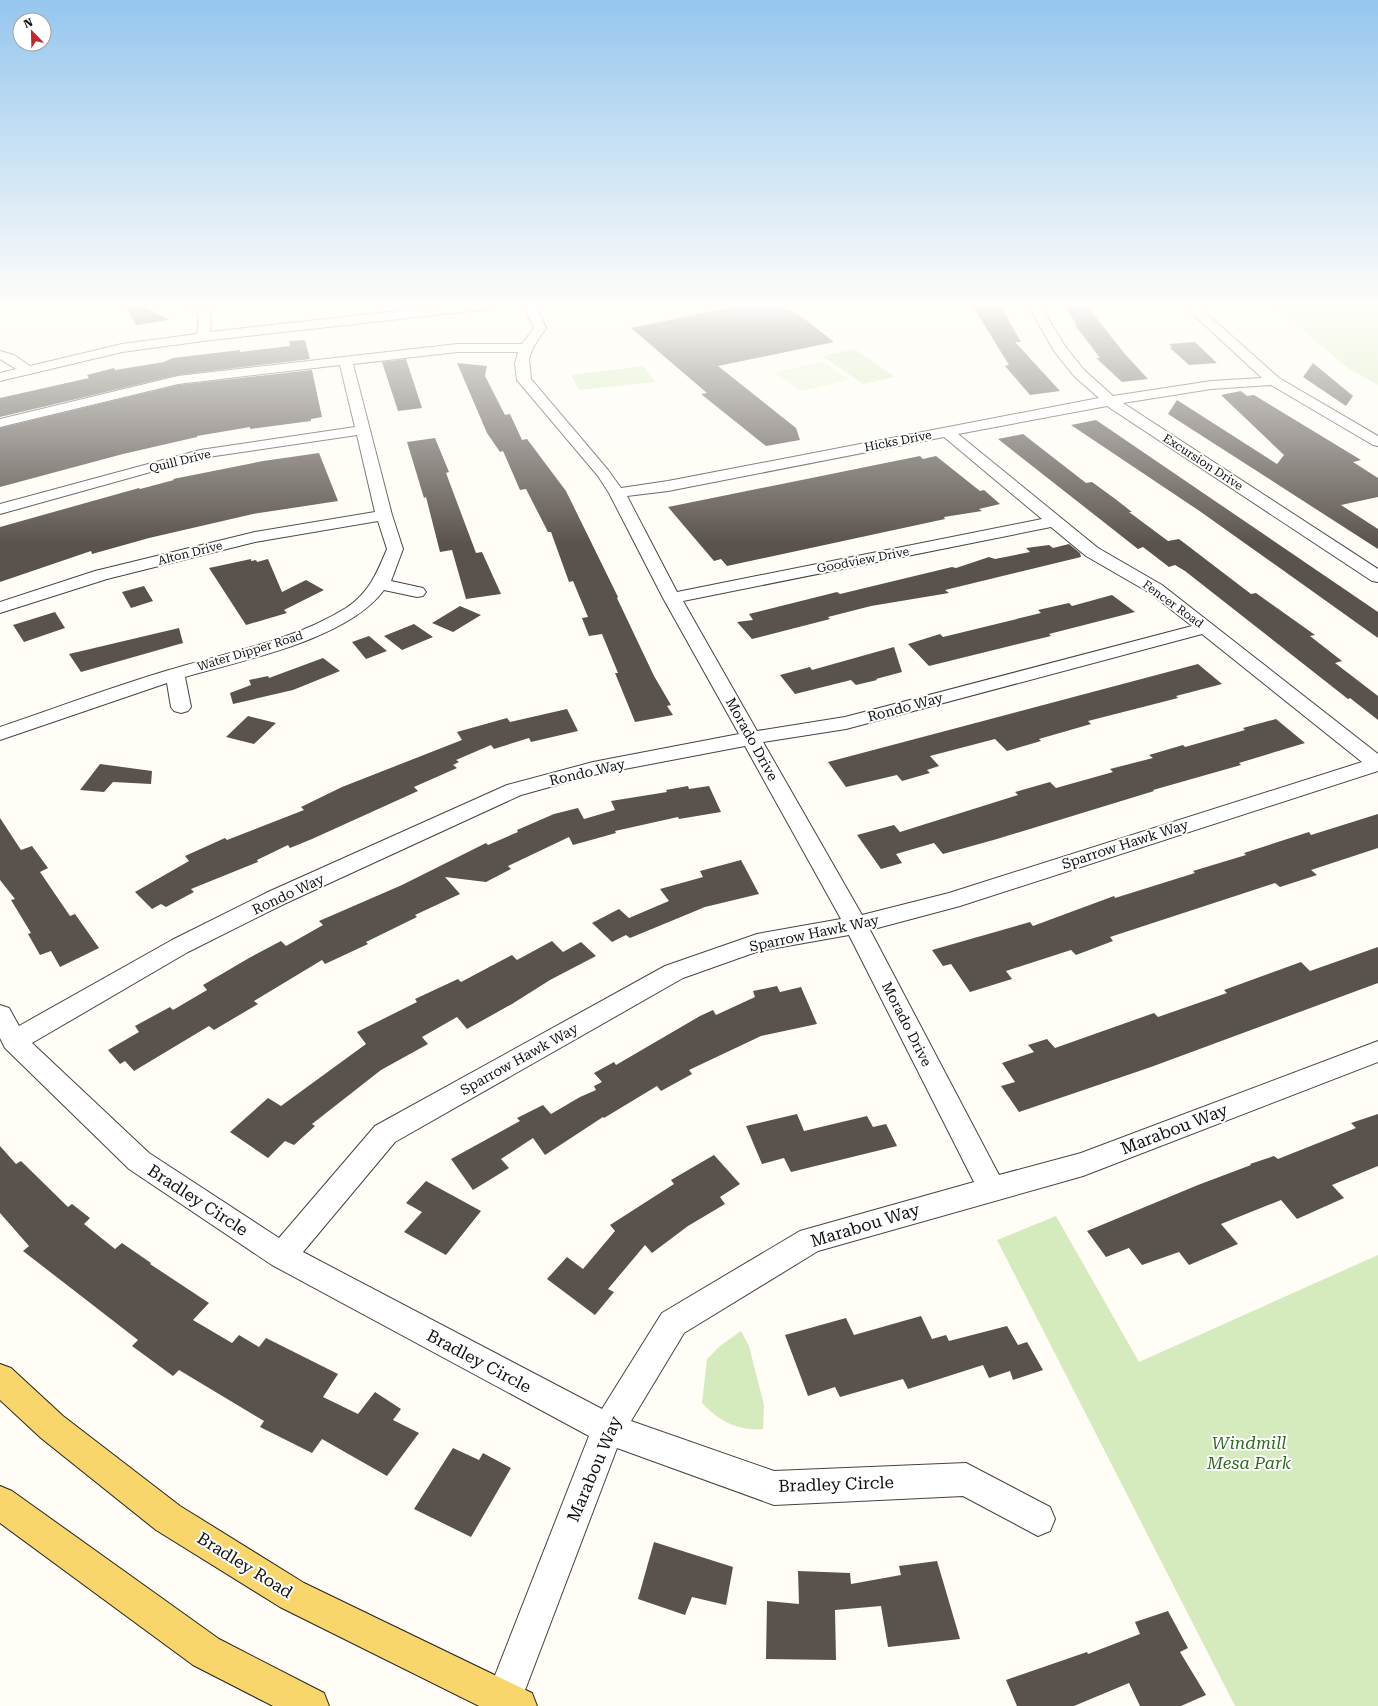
<svg xmlns="http://www.w3.org/2000/svg" width="1378" height="1706" viewBox="0 0 1378 1706" font-family="'Roboto Serif',serif">
<style>
.green{fill:#d5ebbd}
.pitch{fill:#e6f2cf}
.building{fill:#5a524d}
.lines{fill:none;stroke-linecap:round;stroke-linejoin:round}
.minor-casing{stroke:#444;stroke-width:2}
.major-casing{stroke:#222;stroke-width:2}
.minor{fill:#fff;fill-rule:evenodd}
.major{fill:#f9d66b;fill-rule:evenodd}
.labels{text-anchor:middle;stroke-width:4;stroke-linejoin:round;paint-order:stroke}
.far-street-label{font-size:12px;fill:#111;stroke:#fff}
.street-label{font-size:14px;fill:#111;stroke:#fff}
.near-street-label{font-size:17px;fill:#111;stroke:#fff}
.near-park-label{font-size:17px;font-style:italic;fill:#2f6b1f;stroke:#fff}
</style>
<rect width="100%" height="100%" fill="#fffdf5"/>
<path class="green" d="M1273,305h105v80l-30,-17z
M855,349l40,28 -32,7 -41,-28z
M643,366l12,16 -76,8 -8,-15z
M1056,1216l83,146 239,-107v451h-143l-238,-466z
M741,1331l8,15 15,59 -1,24c-26,2 -44,-8 -61,-26l5,-44 13,-13z"/>
<path class="pitch" d="M823,362l27,18 -49,11 -27,-19z"/>
<path class="building" d="M125,305h17l27,15 -33,5z
M741,305h39l22,12 32,25 -116,24 78,62 4,12 -34,6 -65,-52 6,-1 -76,-65z
M972,305h20l2,3h8l19,34h-6l45,49 -30,4 -25,-29 4,-1z
M1063,305h23l39,49 23,25 -26,3 -26,-24h4l-25,-33h2z
M305,340l5,19 -132,16 -178,42v-19l89,-20 -2,-3 27,-7 1,2 49,-8 9,-4 67,-8v2l50,-6 -1,-5z
M1195,342l22,21 -28,2 -19,-17 2,-1 -3,-3z
M406,359l16,49 -24,3 -16,-49z
M457,363l30,3 -2,10 20,39 5,-1 12,26 5,-1 39,52 52,106 -1,1 37,78 17,29 -4,1 6,9 -38,7 -20,-49h3l-16,-39 -13,2 -7,-18 6,-1 -15,-36 -4,1 -18,-50h-3l-22,-43 -6,1 -17,-39 -3,1 -13,-19z
M1313,363l40,33 -7,10 -43,-29z
M312,370l10,47 -11,2v2l-61,8v-2l-53,9v1l-74,17 -123,33v-59l178,-43z
M1241,391l6,5 7,-1 107,65 -8,2 25,16v19l-37,8 37,24v20l-210,-135 9,-14 100,64 7,-9 -63,-60z
M1096,420l282,192v26l-177,-126 -130,-87z
M1023,434l63,49 6,-1 22,16 18,14h-3l39,29 11,-2 72,55 5,-1 59,42 -5,1 32,25 -7,2 43,33v24l-28,-22 -2,1 -163,-128 -10,-6 -6,2 -26,-20 -5,2 -140,-110z
M435,438l14,34 -3,1 30,80 6,-1 19,42 -35,5 -14,-49 -12,2 -14,-55 -2,1 -17,-56z
M319,453l19,48 -85,13 -104,24 -57,16 -1,-3 -91,31v-55l139,-39 1,1 34,-9 -1,-1 90,-18z
M920,456l3,3 13,-3 44,35 4,-1 16,14 -21,5 3,2 -38,6 1,2 -218,47 -6,-7 -7,2 -46,-54z
M1069,544l11,9 1,4 -136,33 4,3 -78,13 -43,11 2,2 -78,20 -15,-17 16,-2 -4,-6 88,-22 3,2 112,-27 4,1 33,-11 6,2 35,-7 -4,-4 23,-3 4,3z
M251,559v2l5,-1 1,2 11,-3 14,33 24,-12 18,10 -40,20 3,3 -41,12 -37,-57z
M144,586l9,15 -22,7 -9,-16z
M1112,595l23,17 -86,22 2,2 -122,30 -21,-22 32,-10 3,3 98,-24 -3,-3 31,-7 3,3z
M460,606l21,9 -28,17 -21,-9z
M55,612l10,16 -41,14 -11,-17z
M414,624l19,13 -31,13 -18,-14z
M179,628l4,15 -102,29 -12,-18z
M369,636l18,15 -21,8 -14,-17z
M894,647l8,25 -26,7 1,1 -21,5 -5,-5 -56,14 -15,-19 30,-8 2,3z
M323,658l17,13 -47,19 -60,14 -3,-11 21,-8 -2,-5 19,-4 1,2z
M1198,664l24,20 -46,12 2,2 -90,23 3,3 -52,15 2,2 -34,10 -12,-12 -65,17 9,10 -12,4 3,3 -28,8 -5,-6 -51,12 -18,-25z
M567,709l11,22 -47,11 -2,-4 -35,11 -3,-4 -35,15 3,2 -6,3 4,3 -43,19 4,4 -106,48 -22,9 -2,-3 -31,15 1,2 -67,27 3,3 -28,15 -5,-3 -9,5 -17,-17 54,-31 -4,-5 40,-18 2,2 77,-30 -3,-3 41,-20 120,-47 -5,-8 50,-14 3,4z
M248,716l28,7 -22,21 -28,-7z
M1276,719l29,24 -66,20 2,2 -88,25 1,1 -157,48 -54,15 -9,-11 -38,11 6,9 -21,6 -24,-34 37,-10 6,7 118,-37 -3,-3 35,-10 6,6 57,-16 -3,-3 43,-11 -4,-3 34,-10 2,2 60,-17 -2,-2z
M100,764l52,7 -1,13 -38,-2 -9,10 -24,-2z
M688,786l1,3 20,-3 12,26 -42,7 -1,-2 -63,14 1,2 -43,12 -4,-8 -61,29 3,3 -25,13 -41,-5 15,17 -45,21 2,2 -51,25 2,2 -43,20 -3,-4 -68,41 4,3 -44,26 -5,-4 -75,45 -9,-10 -5,3 -12,-14 31,-18 -4,-6 35,-19 3,3 34,-20 -4,-5 46,-27 32,-17 5,5 37,-21 -4,-4 83,-36 84,-42 2,2 30,-13 -1,-2 37,-16 24,-6 6,11 31,-9 -4,-9 56,-9 -1,-2z
M1378,814v34l-67,22 6,5 -37,12 -5,-4 -165,54 3,4 -37,14 -5,-5 -65,21 6,8 -42,13 -19,-28 -8,2 -11,-16 98,-28 3,4 81,-30 1,2 80,-25 -2,-2 53,-16 -2,-2 65,-21 2,3z
M0,818l21,32 11,-4 16,22 -8,4 30,44 5,-2 24,34 -39,19 -9,-16 -11,4 -12,-21 3,-1 -20,-33 4,-1 -15,-19z
M741,860l18,34 -54,13 -75,31 -4,-3 -14,7 -20,-19 27,-14 10,9 40,-17 -9,-12 43,-12 -3,-6z
M552,941l11,11 18,-10 15,14 -46,24 -38,24 -45,25 -10,-12 -35,20 6,7 -47,26 -69,54 3,2 -21,19 -9,-4 -17,17 -38,-26 38,-34 13,8 85,-62 -9,-12 60,-30 -2,-3 43,-20 3,3 51,-27 5,5z
M1378,947v36l-227,84 -132,45 -18,-26 14,-4 -13,-19 32,-11 -6,-7 19,-6 8,9 99,-35 4,4 69,-24 -3,-3 77,-28 9,9z
M777,986l3,6 21,-5 16,37 -56,12 -72,34 3,4 -31,17 -4,-5 -53,32 -1,-1 -58,38 -12,-17 -32,21 8,9 -36,22 -22,-31 69,-38 -3,-3 26,-13 8,9 29,-17 16,-7 -2,-4 8,-4 -8,-9 20,-11 2,3 84,-49 13,-6 3,5 39,-18 -2,-6z
M797,1114l7,17 63,-15 6,11 13,-3 11,22 -106,26 -7,-14 -22,6 -16,-38z
M1378,1114v52l-46,19 12,13 -47,21 -16,-19 -60,24 17,20 -49,21 -10,-13 -37,13 -13,-17 -23,9 -19,-26 111,-46 53,-20 -1,-1 24,-8 4,3 78,-31 -5,-5z
M0,1146l16,18 5,-3 47,46 4,-3 18,14 -6,6 31,25 7,-6 29,20 -1,1 59,39 -16,17 39,23 7,-8 20,12 7,-9 72,36 -15,23 35,17 17,-22 26,17 -8,11 26,13 -32,43 -65,-37 -10,14 -52,-26 4,-6 -85,-51 -6,6 -41,-30 6,-6 -115,-89 6,-5 -29,-33z
M714,1155l26,29 -20,13 5,7 -37,22 -36,27 -7,-8 -37,44 6,3 -19,23 -48,-36 20,-22 16,12 32,-38 -5,-6 64,-41 -3,-4z
M426,1181l55,30 -35,44 -42,-23 18,-20 -16,-9z
M921,1316l11,23 14,-4 3,6 58,-15 11,19 9,-3 16,28 -30,10 -3,-9 -21,7 -6,-13 -75,24 -5,-10 -63,18 -5,-10 -27,9 -23,-61 61,-17 8,17z
M453,1448l26,12 4,-7 28,15 -40,69 -57,-28z
M654,1542l79,25 -7,38 -34,-8 -7,18 -47,-16z
M937,1561l23,78 -72,8 -7,-41 -46,4 1,50 -70,-1 1,-58 32,3 -1,-33 52,2 1,11 50,-9 -2,-9z
M1168,1611l20,37 -8,4 26,43 -25,11h-41l-11,-23 -55,23h-57l-11,-26 81,-28 1,2 52,-20 -5,-12z"/>
<g class="lines">
<g class="minor-casing">
<path id="minor" d="M187,305c24,0 25,5 23,27l242,-27h43l-6,4 -286,32 -81,11 -122,29v-8l16,-4 -16,-10v-8l14,4 16,11 92,-22 75,-10 2,-19z
M523,305h12l11,23 -12,18 -5,12 2,21 77,91 13,18 47,-7 431,-83 -25,-22 -20,-25 -26,-46h12l25,41 19,24 29,26 98,-15 51,-3 -79,-73h14l82,73 99,58v10l-5,-1 -102,-60 -60,4 -88,14 255,166v13l-6,-1 -265,-175 -149,28 140,114 64,37 216,169v17l-418,135 -90,24 129,245 82,-22 297,-112v21l-295,114 -265,75 -134,82 -53,88 143,50 192,-8 84,44 5,12 -5,12 -12,5 -75,-40 -189,9 -157,-57 -98,258h-36l106,-270 -317,-171 -143,-96 -124,-121 -5,-10v-33l9,3 10,18 153,-86 96,-48 239,-107 86,-23 146,-28 -76,-136 -54,-105 -11,-17 -81,-96 -2,-16 3,-12h-61l-104,12 39,151 11,34 -12,32 32,7 3,4 -3,4 -6,1 -33,-7c-37,50 -141,70 -199,87l6,30 -3,4 -7,2 -7,-2 -3,-4 -4,-24 -167,57v-13c56,-19 112,-40 169,-57 60,-18 124,-29 177,-62 23,-15 31,-35 41,-59l-9,-28 -123,21 -148,37 -107,34v-11l95,-31 160,-39 120,-20 -18,-77 -156,23 -201,56v-10l200,-54 155,-23 -15,-62 -162,19 -178,43v-8l178,-43 279,-32h65l12,-16zM944,437l98,82 -365,73 -50,-96 41,-5zM1051,527l35,29 64,37 42,33 -347,91 -88,14 -74,-130zM1202,634l160,128 -413,131 -87,22 -99,-173 83,-13zM745,746l96,173 -84,15 -92,32 -290,160 -96,112 -130,-85 -117,-110 156,-91 96,-48 237,-109 72,-20zM849,935l125,247 -174,49 -138,82 -60,96 -299,-157 92,-110 288,-164 76,-27z"/>
</g>
<g class="major-casing">
<path id="major" d="M0,1364l11,4 52,48 117,90 124,77 228,110 5,13h-58l-199,-99 -124,-77 -115,-92 -41,-38z
M0,1486l12,5 207,148 105,54 5,13h-56l-80,-41 -193,-142z"/>
</g>
<use href="#minor" class="minor"/>
<use href="#major" class="major"/>
</g>
<linearGradient id="sky" x2="0" y2="1"><stop stop-color="#95c6ee"/><stop offset="0.56" stop-color="#fffefa"/><stop offset="1" stop-color="#fffefa" stop-opacity="0"/></linearGradient>
<rect width="1378" height="544" fill="url(#sky)"/>
<g class="labels">
<g class="far-street-label">
<text transform="translate(898 441) rotate(-11)" y="4">Hicks Drive</text>
<text transform="translate(180 461) rotate(-14)" y="4">Quill Drive</text>
<text transform="translate(1203 462) rotate(33)" y="4">Excursion Drive</text>
<text transform="translate(190 553) rotate(-14)" y="4">Alton Drive</text>
<text transform="translate(863 560) rotate(-11)" y="4">Goodview Drive</text>
<text transform="translate(1173 604) rotate(36)" y="4">Fencer Road</text>
<text transform="translate(250 651) rotate(-17)" y="4">Water Dipper Road</text>
</g>
<g class="street-label">
<text transform="translate(905 707) rotate(-15)" y="5">Rondo Way</text>
<text transform="translate(752 739) rotate(61)" y="5">Morado Drive</text>
<text transform="translate(587 772) rotate(-13)" y="5">Rondo Way</text>
<text transform="translate(1125 844) rotate(-18)" y="5">Sparrow Hawk Way</text>
<text transform="translate(288 894) rotate(-25)" y="5">Rondo Way</text>
<text transform="translate(814 933) rotate(-12)" y="5">Sparrow Hawk Way</text>
<text transform="translate(907 1024) rotate(63)" y="5">Morado Drive</text>
<text transform="translate(519 1059) rotate(-29)" y="5">Sparrow Hawk Way</text>
</g>
<g class="near-street-label">
<text transform="translate(1174 1129) rotate(-21)" y="6">Marabou Way</text>
<text transform="translate(198 1200) rotate(33)" y="6">Bradley Circle</text>
<text transform="translate(865 1225) rotate(-17)" y="6">Marabou Way</text>
<text transform="translate(479 1361) rotate(28)" y="6">Bradley Circle</text>
<text transform="translate(594 1469) rotate(-67)" y="6">Marabou Way</text>
<text transform="translate(836 1484) rotate(-2)" y="6">Bradley Circle</text>
<text transform="translate(245 1565) rotate(32)" y="6">Bradley Road</text>
</g>
<g class="near-park-label">
<text x="1249" y="1449">Windmill<tspan x="1249" dy="20">Mesa Park</tspan></text>
</g>
</g>
<g transform="translate(32 32) rotate(337)"><circle r="19" fill="#ffffff" stroke="#a0a0a0"/>
<path d="M0-3L7 15L0 10L-7 15Z" fill="#c4262e"/>
<text y="-6" font-size="11" font-weight="bold" text-anchor="middle" fill="#111111">N</text>
</g>
</svg>
